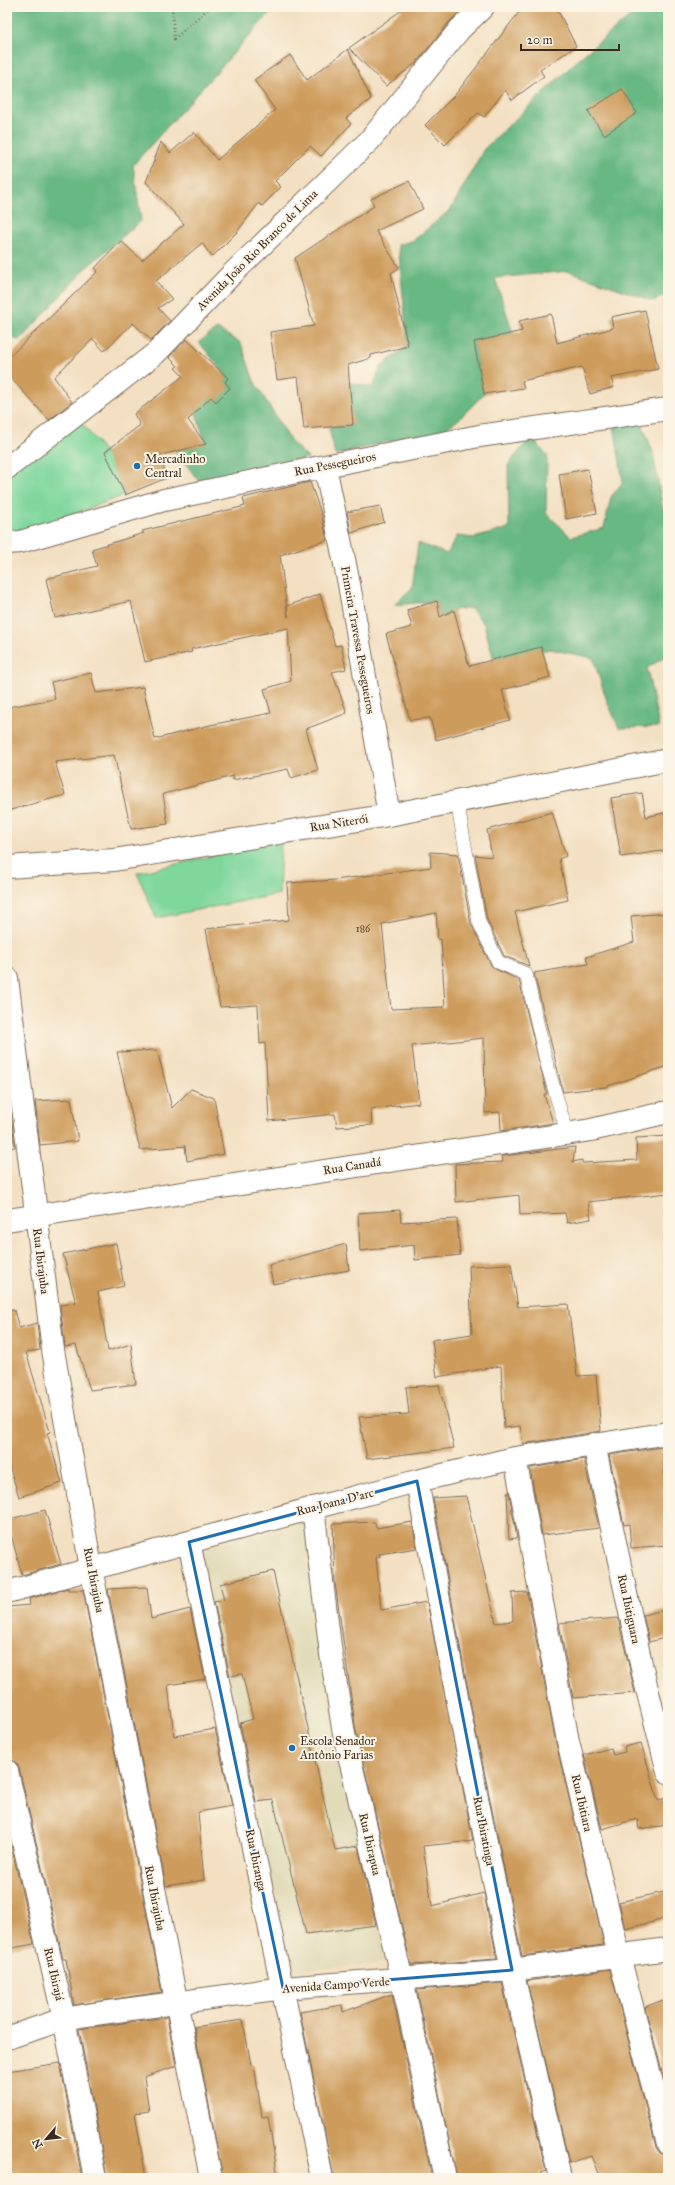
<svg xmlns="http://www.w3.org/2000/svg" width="675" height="2185" viewBox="0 0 675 2185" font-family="'IM FELL Great Primer',serif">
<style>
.built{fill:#e2dcba}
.green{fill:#7fd79c;stroke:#5d805d}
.forest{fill:#67b884;stroke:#517151}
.building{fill:#cd9b5c;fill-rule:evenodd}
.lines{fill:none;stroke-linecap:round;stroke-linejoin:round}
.lane-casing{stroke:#7b6a57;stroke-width:14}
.street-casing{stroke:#7b6a57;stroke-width:24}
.secondary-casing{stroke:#7b6a57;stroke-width:24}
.path{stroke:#7b6a57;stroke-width:2.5;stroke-dasharray:1 3;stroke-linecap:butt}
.lane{stroke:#fff;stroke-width:13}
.street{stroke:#fff;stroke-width:22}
.secondary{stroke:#fff;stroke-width:22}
.marked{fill:none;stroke:#1f6fb2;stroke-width:3;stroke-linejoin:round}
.poi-dot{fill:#1f6fb2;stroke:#fcf5e5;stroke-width:1.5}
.labels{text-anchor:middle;stroke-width:4;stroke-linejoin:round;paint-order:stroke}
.number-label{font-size:10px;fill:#60462e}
.street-label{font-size:12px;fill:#3b2a1e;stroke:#fcf5e5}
.poi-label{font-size:12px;fill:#3b2a1e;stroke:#fcf5e5;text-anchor:start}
</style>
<rect width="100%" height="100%" fill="#fcf5e5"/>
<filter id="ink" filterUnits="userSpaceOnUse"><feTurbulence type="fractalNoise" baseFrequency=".025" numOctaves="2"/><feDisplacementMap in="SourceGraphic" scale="8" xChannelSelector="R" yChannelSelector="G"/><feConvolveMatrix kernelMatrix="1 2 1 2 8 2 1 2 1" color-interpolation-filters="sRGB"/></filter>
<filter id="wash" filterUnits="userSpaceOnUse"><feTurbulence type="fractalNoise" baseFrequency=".012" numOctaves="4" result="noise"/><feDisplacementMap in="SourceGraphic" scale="16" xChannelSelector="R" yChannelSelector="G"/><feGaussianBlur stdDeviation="0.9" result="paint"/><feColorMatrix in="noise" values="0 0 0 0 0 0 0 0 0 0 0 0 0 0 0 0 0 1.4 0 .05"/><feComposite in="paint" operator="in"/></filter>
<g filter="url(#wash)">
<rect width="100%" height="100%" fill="#f3e0c2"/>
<path class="built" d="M310,1522l78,441 -96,8 -94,-422z"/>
<path class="green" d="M80,421l25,31 20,43 -118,44v-66z
M281,840l-2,54 -123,24 -19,-45z"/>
<path class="forest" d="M7,7h268l-142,158 8,56 -54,46 -67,73 -13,-3z
M642,7h26v287l-15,7 -84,-30 -74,7 18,55 -39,9 10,52 -26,26 -24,16 -48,6 -51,13 -6,-28 24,-2 -7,-43 27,5 8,-21 27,-20 -10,-101 16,-5 37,-31 33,-60 98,-93z
M217,329l24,14 13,38 38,62 16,15 -108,24 -25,-31 31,-7 -13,-40 14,-4 21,-22 -29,-36z
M642,424l11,28 10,58h5v145l-21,13 12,59 -40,1 -12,-27 -14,-43 -43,-9 -56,11 -10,-36 -13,-16 -17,2 -14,7 -3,-16 -43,4 18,-17 6,-45 29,11 10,-18 17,2 35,-10 -1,-63 23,-28 16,18 -1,58 25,24 33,-9 7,-31 12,-15 -9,-56z"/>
<g id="blocks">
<path class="building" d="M406,7h59l-15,14 -34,42 -30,23 -37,-38z
M523,7h33l20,39 -36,24 4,6 -32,24 -7,-10 -21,27 -6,-4 -33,32 -20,-20 30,-30z
M348,49l23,50 -25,19 5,6 -30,32 -11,-10 -35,35 6,6 -19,19 -3,-3 -22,29 -25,25 -10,-14 -46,38 16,18 -14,9 12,13 -19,19 -18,-17 -29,28 -11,-12 -39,38 18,25 -23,18 -42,-46v-15l91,-88 -3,-3 26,-27 21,19 42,-36 -38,-42 15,-40 9,11 24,-21 23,28 58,-50 -21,-30 36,-25 17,25z
M622,89l15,24 -33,22 -16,-24z
M409,181l14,28 -47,22 23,37 -8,5 17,73 -37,9v3l-23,7 5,60 -49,4 -6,-52 -21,3 -7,-48 44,-6 -19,-68 79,-52 -3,-7z
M645,310l13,59 -47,9 3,9 -24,7 -8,-27 -60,14 2,7 -40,6 -10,-52 48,-11 -3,-10 32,-7 6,29 56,-15 -2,-11z
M186,339l42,39 -3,4 5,6 -14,14 -5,-5 -23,23 18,24 -49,12 12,21 -44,18 -20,-43 35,-27 -6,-11 49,-38 -8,-8 3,-2 -9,-9z
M588,469l9,44 -31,6 -7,-45z
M310,482l12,34 5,24 -47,15 8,62 -1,-11 33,-12 15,52 6,-1 5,24 -14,3 15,41 -41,16 12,41 -27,8 -3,-9 -55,11v-4l-70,18 5,30 -37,5 -17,-74 -59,7 10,33 -58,16v-104l48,-8 -4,-17 40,-9 5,20 47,-6 12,52 55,-14 61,-12 -7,-24 27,-8 -3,-53 -97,21 1,3 -47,10 -14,-61 -76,17 -9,-39 51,-13 -5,-17 52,-16 -2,-2 103,-25 -2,-8z
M380,506l4,16 -33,11 -4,-21z
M437,601l3,16 14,-7 15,56 72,-19 9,30 -48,13 8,30 -74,20 -6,-22 -20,2 -24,-86 26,-7 -5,-17z
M642,793l4,24 22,-5v38l-47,7 -10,-59z
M552,812l14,44 -7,3 9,41 -53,12 14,54 -25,-10 -17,-36 -12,-65 17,2 -5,-27z
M430,852l28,2 13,70 20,41 4,4 24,11 28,114h-3l9,29 -52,8 -1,-19 -15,1 -1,-75 -72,8 7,57 -48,6 1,16 -35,2 -2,-13 -66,7 -4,-78 -5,1 -2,-39 -38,2 -14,-78 83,-9 -2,-37 48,-3 96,-13zM436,913l2,27 3,-1 4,68 -54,2 -9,-85z
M668,913v153l-63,21 -42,5 -29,-119 54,-9 -2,-7 48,-15 -3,-26z
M157,1050l15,58 19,-19 23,9 10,56 -37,7 -2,-15 -45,4 -23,-98z
M71,1099l7,42 -38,4 -5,-44z
M7,1103h3l5,44 -8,1z
M668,1136v57l-80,9 3,17 -24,4 -2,-10 -45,2 -1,-20 -63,7 -1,-38 48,-2 -1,-6 73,-9 -2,15 9,-2v3l55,-3 -1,-22z
M400,1210l1,12 56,-3 3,36 -45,5 -1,-15 -54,6 -2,-38z
M116,1243l8,43 -26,6 10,59 23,-7 5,40 -46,6 -14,-45 -11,2 -5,-42 16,-2 -13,-49z
M346,1244l3,26 -76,14 -4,-19z
M511,1264l7,43 50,-3 9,72 19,-1 5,56 -78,13 -3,-18 -16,2 -3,-62 -64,11 -5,-37 40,-6 -3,-68z
M14,1310l5,18 18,-5 3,27 -14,2 24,80 -3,1 15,50 -43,14 -12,-38v-148z
M439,1385l15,63 -87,11 -8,-42 50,-3 -3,-27z
M662,1447l6,72v26l-37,3 -2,-24 -5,1 -15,-70z
M584,1459l15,69 -57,7 -12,-67z
M507,1493h2l8,45 -8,1z
M466,1496l30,127 17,-2 -1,-28 15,-1 29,151 48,202 -82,11 -49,-239 -40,-219z
M45,1510l16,54 -39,11 -15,-55z
M375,1522l1,6 36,-6 5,26 -38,6 1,3h-4l5,53 46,-8 46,239 -50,5 9,60 52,-13 13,66 -86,6 -55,-233 -21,-150 -2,-58z
M273,1571l62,279 23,-4 18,79 -70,9 -33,-134 -17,2 -16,-79 13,-4 -11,-45 -12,2 -16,-74 10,-2 -4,-16z
M147,1587l4,32 39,-10 15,70 -37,6 6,51 41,-7 17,77 -34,6 6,68 -38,6 -58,-297z
M68,1588v2h15l79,402 -88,13 -8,-46h-3l-44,-191 -3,-5 -5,-4 -4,-16v-136l23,-2 -1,-6z
M668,1609v28l-19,5 -6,-27z
M618,1618l17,75 -62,5 -14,-75z
M641,1743l17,57 10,-2v27l-29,4 -2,-10 -35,10 -18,-74 27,-7 2,7 12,-3 -1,-5z
M11,1845l23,99 -27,5v-103z
M668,1891v27l-43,11 -6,-27z
M610,1969l46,178 3,6 9,3v22h-68l-9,-22 -22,7 -42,-182z
M502,1983l44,188 -6,2 2,5h-85l-40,-188z
M392,1994l40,184h-98l-34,-166 42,-7 1,7z
M668,1998v96l-23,-87z
M167,2017l9,49 -32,11 5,34 -14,2 11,65h-39l-28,-149z
M243,2020l8,45h3l8,52 6,-1 10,62h-55l-29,-151z
M60,2063l22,115h-75v-107z"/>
</g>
</g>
<g filter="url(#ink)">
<use href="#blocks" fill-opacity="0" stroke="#7b6a57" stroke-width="1"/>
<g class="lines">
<g class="lane-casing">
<path id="lane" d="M457,802l22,120 19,40 28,12 20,87 21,72"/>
</g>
<g class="street-casing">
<path id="street" d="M325,466l24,118 40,231
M7,543l13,-1 144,-42 161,-34 154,-30 189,-27
M7,867l107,-7 275,-45 279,-55
M7,978l46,372 38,218 120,610
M7,1220l584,-90 77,-18
M594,1444l49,229 25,99
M515,1458l53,283 51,215 49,188
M417,1481l44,238 51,251 48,208
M313,1508l18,146 13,80 58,246 43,198
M189,1542l133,636
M7,1592l306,-84 104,-27 98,-23 153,-25
M7,1771l57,248 31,159"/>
</g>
<g class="secondary-casing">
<path id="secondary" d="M7,468l149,-115 75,-78 139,-135 90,-111 23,-22
M7,2038l57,-19 23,-4 196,-27 229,-18 156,-21"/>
</g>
<path class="path" d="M172,7l2,32 36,-32
M7,135l4,4"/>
<use href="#lane" class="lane"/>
<use href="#street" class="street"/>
<use href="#secondary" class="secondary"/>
</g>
</g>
<path class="marked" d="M417,1481l95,489 -229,18 -94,-446z"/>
<g class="poi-dot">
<circle cx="137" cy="466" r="4"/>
<circle cx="292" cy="1748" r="4"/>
</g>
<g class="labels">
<g class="number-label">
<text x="363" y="932">186</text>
</g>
<g class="street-label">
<text transform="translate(257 250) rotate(-45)" y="4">Avenida João Rio Branco de Lima</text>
<text transform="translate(335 464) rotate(-11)" y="4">Rua Pessegueiros</text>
<text transform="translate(358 640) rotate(80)" y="4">Primeira Travessa Pessegueiros</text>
<text transform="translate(339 823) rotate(-9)" y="4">Rua Niterói</text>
<text transform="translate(352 1166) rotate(-9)" y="4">Rua Canadá</text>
<text transform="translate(41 1261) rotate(83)" y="4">Rua Ibirajuba</text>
<text transform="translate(335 1502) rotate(-14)" y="4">Rua Joana D'arc</text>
<text transform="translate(94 1580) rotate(79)" y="4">Rua Ibirajuba</text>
<text transform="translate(629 1609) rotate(78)" y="4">Rua Ibitiguara</text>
<text transform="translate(582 1803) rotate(77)" y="4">Rua Ibitiara</text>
<text transform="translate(484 1831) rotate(79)" y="4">Rua Ibiratinga</text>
<text transform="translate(370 1844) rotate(77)" y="4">Rua Ibirapua</text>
<text transform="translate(256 1860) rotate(78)" y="4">Rua Ibiranga</text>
<text transform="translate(155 1898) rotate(79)" y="4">Rua Ibirajuba</text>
<text transform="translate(54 1974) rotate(77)" y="4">Rua Ibirajá</text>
<text transform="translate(336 1985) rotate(-4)" y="4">Avenida Campo Verde</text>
</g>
<g class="poi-label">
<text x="145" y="463">Mercadinho<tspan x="145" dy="14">Central</tspan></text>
<text x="300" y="1745">Escola Senador<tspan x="300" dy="14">Antônio Farias</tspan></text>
</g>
</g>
<rect width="675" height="2185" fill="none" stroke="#fcf5e5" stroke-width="24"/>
<g transform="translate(46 2139) rotate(242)" stroke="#fcf5e5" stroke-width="3" paint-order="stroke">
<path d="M0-3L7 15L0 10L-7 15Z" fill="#3b2a1e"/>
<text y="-6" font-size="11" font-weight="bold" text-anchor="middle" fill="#3b2a1e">N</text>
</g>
<path d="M521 44v6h98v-6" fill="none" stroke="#3b2a1e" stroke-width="2"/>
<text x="527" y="44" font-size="12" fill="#3b2a1e" stroke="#fcf5e5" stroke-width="3" paint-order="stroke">20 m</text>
</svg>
